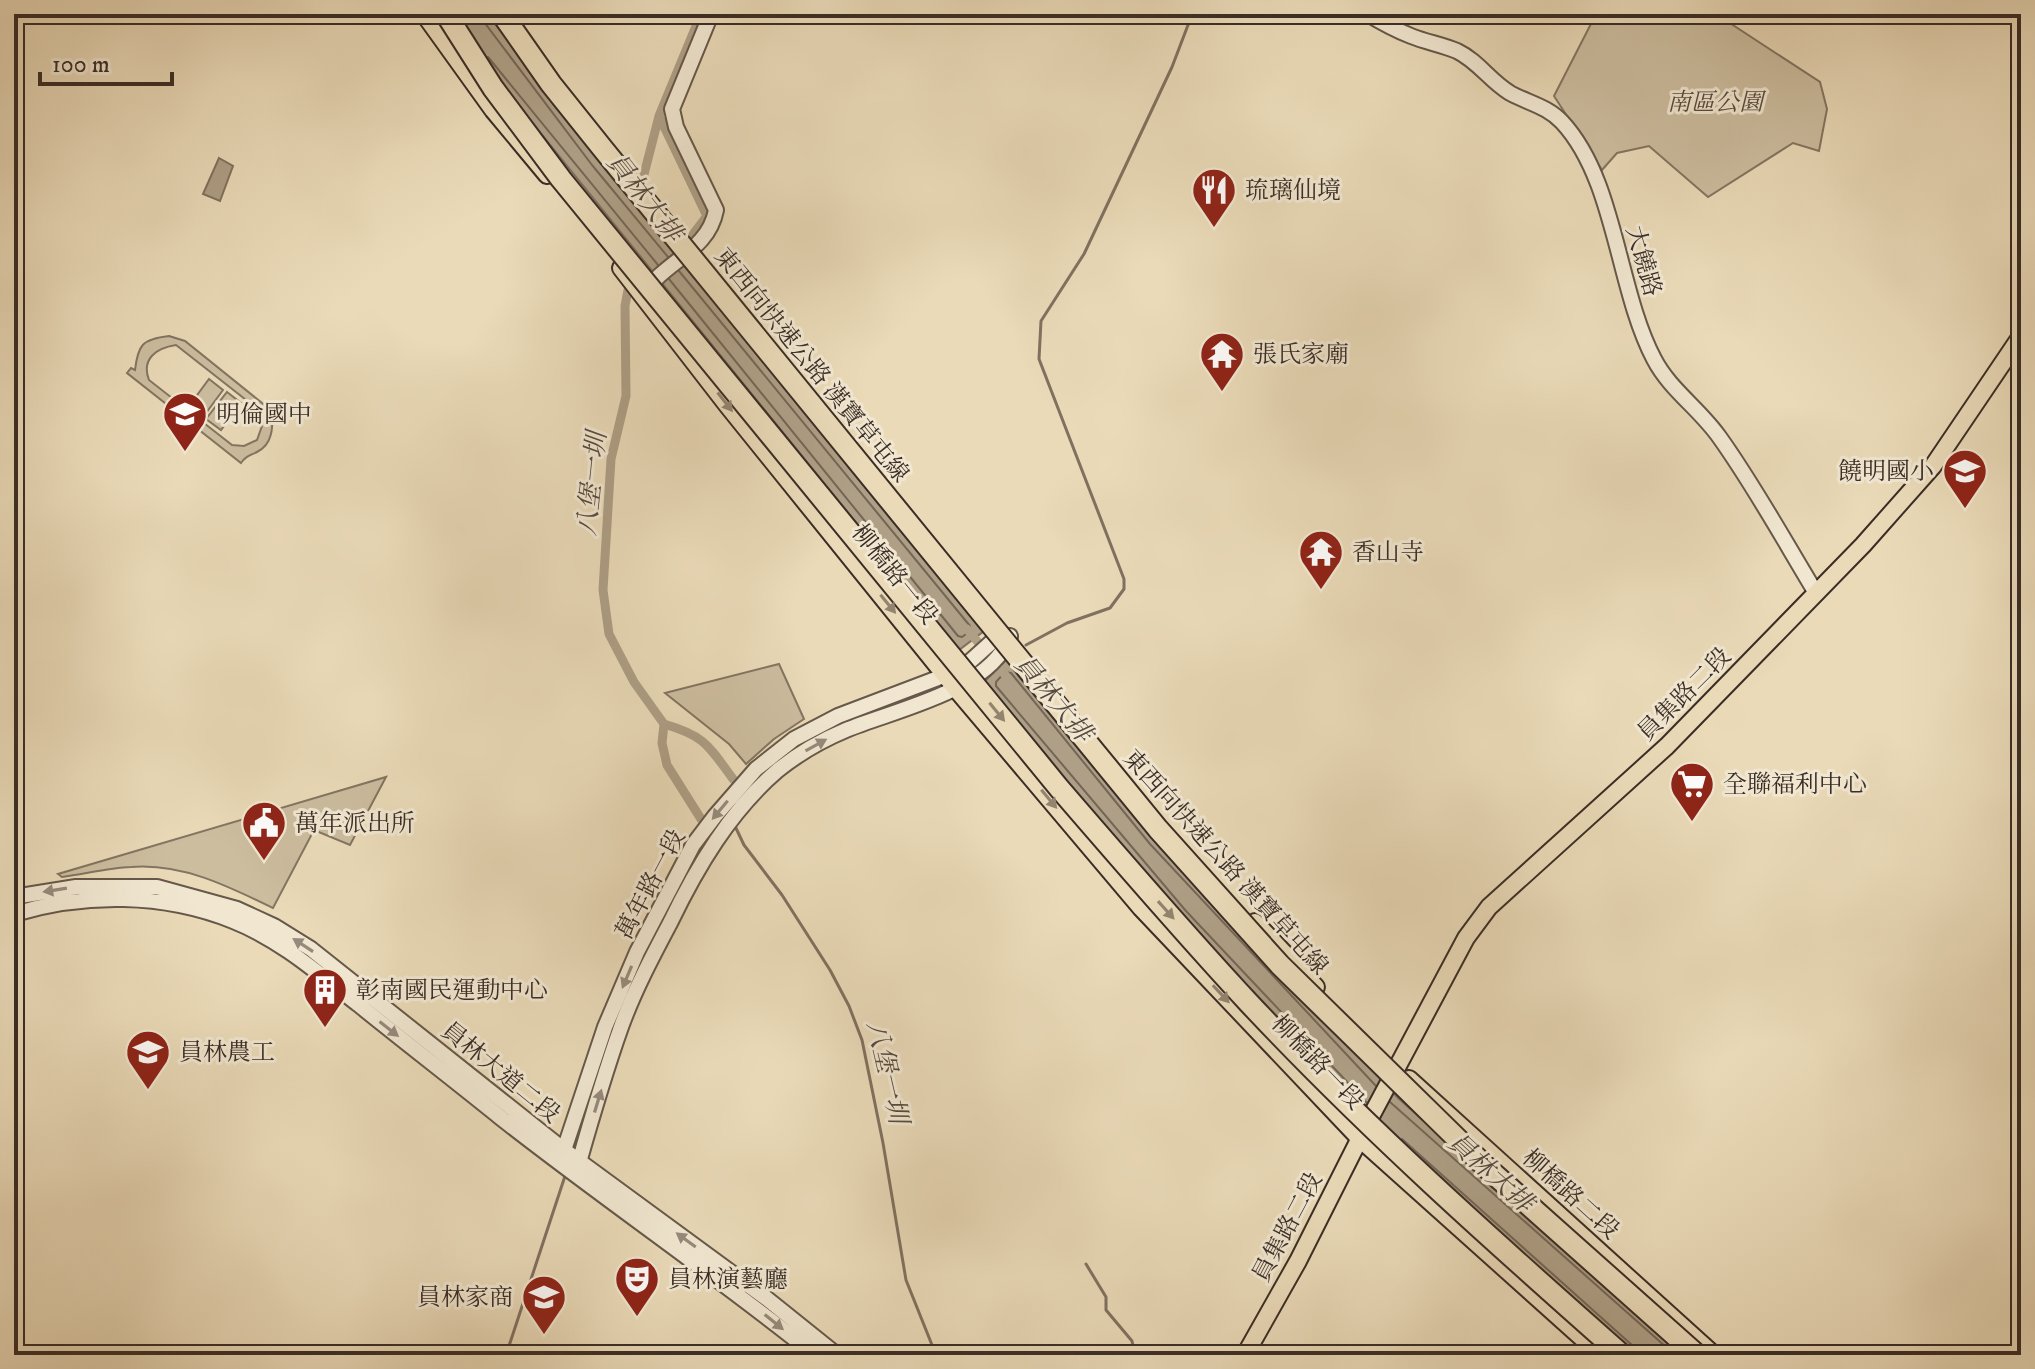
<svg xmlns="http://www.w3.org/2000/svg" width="2035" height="1369" viewBox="0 0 2035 1369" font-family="'IM FELL DW Pica','Noto Serif TC',serif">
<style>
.green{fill:#ccbd9f;stroke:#837562;stroke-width:2;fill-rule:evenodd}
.water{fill:#ae9f86;stroke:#807160;stroke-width:2}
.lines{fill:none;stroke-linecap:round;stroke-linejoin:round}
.shore{stroke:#746656;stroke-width:2}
.stream{stroke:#807160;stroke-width:3}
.canal{stroke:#ae9f86;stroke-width:9}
.minor-casing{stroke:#66584a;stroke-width:18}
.major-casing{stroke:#3a2d26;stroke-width:20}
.minor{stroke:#f1e7d1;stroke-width:14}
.major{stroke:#eadab8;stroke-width:16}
.highway-bridge-casing{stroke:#3a2d26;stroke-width:24;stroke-linecap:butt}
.highway-bridge{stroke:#eadab8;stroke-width:20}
.oneway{fill:#92846f}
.oneway2{fill:#968a7c}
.labels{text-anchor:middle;stroke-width:6;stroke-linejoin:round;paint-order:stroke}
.park-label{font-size:24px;font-style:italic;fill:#574a3e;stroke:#f1e7d1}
.poi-label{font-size:24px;fill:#3a2d26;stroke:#f1e7d1;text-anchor:start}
.street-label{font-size:24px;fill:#3a2d26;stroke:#f1e7d1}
.water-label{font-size:26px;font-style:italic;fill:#574a3e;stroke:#f1e7d1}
</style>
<rect width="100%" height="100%" fill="#eadab8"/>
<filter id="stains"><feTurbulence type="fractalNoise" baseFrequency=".0025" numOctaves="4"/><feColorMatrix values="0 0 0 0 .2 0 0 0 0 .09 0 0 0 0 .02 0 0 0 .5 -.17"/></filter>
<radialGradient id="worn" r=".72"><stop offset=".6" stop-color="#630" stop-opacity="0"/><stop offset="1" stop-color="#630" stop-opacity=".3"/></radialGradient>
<path class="green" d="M1596,14h120l104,68 7,27 -8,42 -26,-8 -85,54 -59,-51 -32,7 -15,17 -48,-74z
M169,336l16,5 87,70c1,16 1,33 -15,41 -8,4 -11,4 -16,11l-114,-90 4,-5 4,2c3,-25 7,-31 34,-34zM176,345l83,65 3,16 -5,14 -13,6 -12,-1 -83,-65c-8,-21 7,-32 27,-35z
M209,379l14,11 -20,27 -14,-11z
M227,392l14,11 -20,27 -15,-11z
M779,664l25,55 -30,20 -28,25 -17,-20 -64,-51z
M386,777l-36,68 -36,-15 -41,78c-45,-22 -91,-45 -142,-41 -23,1 -46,7 -69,10l-4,-3z"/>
<path class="water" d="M440,14h48l110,146 386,471 -25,19 -438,-541z
M219,158l14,8 -13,35 -17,-7z
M1009,657l147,182 242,259 289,257h-56l-237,-212 -214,-227 -197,-233z"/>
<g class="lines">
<path class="shore" d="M482,14l2,8 108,143 76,92
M488,57l170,208
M669,279l289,357 4,1 7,-5 1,-6 -291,-355
M1390,1102l285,253
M1367,1103l-181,-192 -190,-225v-4l9,-10 6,1 139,171 226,242
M1402,1139l231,207 3,9"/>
<path class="stream" d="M1026,645l41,-22 43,-15 14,-19v-10l-85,-220 2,-38 43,-67 88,-187 16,-42 9,-11
M734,824l10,21 38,50 48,75 19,36 13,34 21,103 23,137 30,75
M693,859l19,-27
M651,945l33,-69
M573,1150l16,-45
M1086,1264l20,33v13l26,31 3,14
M506,1355l60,-182"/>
<path class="canal" d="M640,190l19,-74
M691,237l16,-21 -48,-100 42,-102
M634,285l-6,5 -3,16 1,90 -15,63 -8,131 6,44 25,48 30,42 -2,19 5,22 34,54
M967,629l39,47
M664,724c41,12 44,21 69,55"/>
<g class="minor-casing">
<path id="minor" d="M1368,14c13,8 28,16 43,22 15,6 32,9 46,15 21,10 33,30 53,42 18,10 37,13 52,29 54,58 55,167 92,237 16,31 46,50 66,79 35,49 65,104 96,155
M644,294c21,-34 64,-42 72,-84l-40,-83 -4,-18 39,-95
M14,897l62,-10h81l80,22 37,17 37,23 253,201 202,148 71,57
M14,914c71,-21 149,-21 219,7 48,19 86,53 126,84 47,38 95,75 142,113 103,81 212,155 314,237
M562,1156l43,-129 32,-75 56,-107 22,-29 41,-47 38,-30 44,-23 108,-41 19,-9 30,-27 15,-3
M578,1166c13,-46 27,-94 43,-139 13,-36 31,-70 49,-104 27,-56 60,-112 108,-153 20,-16 44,-30 68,-40 50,-21 142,-38 164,-93"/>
</g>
<g class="major-casing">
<path id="major" d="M424,14l69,96 54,65
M621,268l106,137 229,284 185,219 219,231 241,216
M1255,922l61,65
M1409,1079l305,276
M1245,1355l53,-94 71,-141 97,-182 23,-31 178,-161 196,-201 70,-79 88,-130"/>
</g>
<use href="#minor" class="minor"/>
<use href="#major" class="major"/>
<g class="highway-bridge-casing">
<path id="highway-bridge" d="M446,14l47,74 68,91 498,609c62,72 124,144 189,214 117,125 245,239 374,353
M502,14l49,70 52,65 492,603 63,77 122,136 206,202 211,188"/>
</g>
<use href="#highway-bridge" class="highway-bridge"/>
</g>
<defs><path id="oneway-solid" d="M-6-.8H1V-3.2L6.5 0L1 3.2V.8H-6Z" transform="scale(2)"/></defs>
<g class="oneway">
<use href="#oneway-solid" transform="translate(725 402) rotate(52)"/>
<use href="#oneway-solid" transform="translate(888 604) rotate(51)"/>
<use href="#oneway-solid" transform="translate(997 712) rotate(51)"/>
<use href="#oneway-solid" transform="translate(1049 799) rotate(50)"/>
<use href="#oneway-solid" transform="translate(1166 910) rotate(48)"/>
<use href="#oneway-solid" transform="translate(1221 994) rotate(47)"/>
</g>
<g class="oneway2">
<use href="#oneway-solid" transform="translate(816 745) rotate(-29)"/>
<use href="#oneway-solid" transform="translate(720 810) rotate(130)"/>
<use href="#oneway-solid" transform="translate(55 890) rotate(171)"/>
<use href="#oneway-solid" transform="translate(303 945) rotate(-147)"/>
<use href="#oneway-solid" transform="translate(627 977) rotate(113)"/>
<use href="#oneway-solid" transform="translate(389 1029) rotate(38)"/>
<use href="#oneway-solid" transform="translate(598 1101) rotate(-73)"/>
<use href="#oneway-solid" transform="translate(686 1240) rotate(-144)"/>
<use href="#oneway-solid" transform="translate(774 1322) rotate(39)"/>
</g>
<defs>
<g id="restaurant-pin" transform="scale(2.3)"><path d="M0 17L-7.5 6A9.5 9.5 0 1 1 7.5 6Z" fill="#8f2418" stroke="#f1e7d1"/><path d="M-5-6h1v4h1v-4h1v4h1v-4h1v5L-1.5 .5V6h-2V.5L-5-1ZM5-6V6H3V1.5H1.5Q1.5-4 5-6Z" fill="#fff"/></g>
<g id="temple-pin" transform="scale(2.3)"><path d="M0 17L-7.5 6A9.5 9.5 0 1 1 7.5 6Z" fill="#8f2418" stroke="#f1e7d1"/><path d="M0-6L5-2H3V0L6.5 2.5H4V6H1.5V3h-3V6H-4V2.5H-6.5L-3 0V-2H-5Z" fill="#fff"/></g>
<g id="school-pin" transform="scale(2.3)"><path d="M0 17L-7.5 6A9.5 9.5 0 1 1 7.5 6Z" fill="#8f2418" stroke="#f1e7d1"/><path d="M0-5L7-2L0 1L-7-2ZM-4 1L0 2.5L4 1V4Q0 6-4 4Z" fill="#fff"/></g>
<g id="supermarket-pin" transform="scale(2.3)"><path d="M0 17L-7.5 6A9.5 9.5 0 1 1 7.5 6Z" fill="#8f2418" stroke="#f1e7d1"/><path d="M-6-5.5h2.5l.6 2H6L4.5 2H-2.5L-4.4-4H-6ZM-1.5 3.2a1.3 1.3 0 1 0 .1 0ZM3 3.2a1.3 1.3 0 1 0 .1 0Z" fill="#fff"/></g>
<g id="civic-pin" transform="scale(2.3)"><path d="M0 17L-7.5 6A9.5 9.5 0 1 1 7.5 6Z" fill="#8f2418" stroke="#f1e7d1"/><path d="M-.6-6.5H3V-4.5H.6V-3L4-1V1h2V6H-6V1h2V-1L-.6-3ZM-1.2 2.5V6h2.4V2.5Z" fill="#fff"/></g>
<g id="building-pin" transform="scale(2.3)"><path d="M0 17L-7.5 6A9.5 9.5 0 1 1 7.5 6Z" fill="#8f2418" stroke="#f1e7d1"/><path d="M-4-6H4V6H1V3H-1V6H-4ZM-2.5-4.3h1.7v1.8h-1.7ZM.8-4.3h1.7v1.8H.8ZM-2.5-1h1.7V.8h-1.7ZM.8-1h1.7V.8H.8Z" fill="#fff"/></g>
<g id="theatre-pin" transform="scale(2.3)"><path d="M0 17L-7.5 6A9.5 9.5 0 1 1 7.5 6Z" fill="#8f2418" stroke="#f1e7d1"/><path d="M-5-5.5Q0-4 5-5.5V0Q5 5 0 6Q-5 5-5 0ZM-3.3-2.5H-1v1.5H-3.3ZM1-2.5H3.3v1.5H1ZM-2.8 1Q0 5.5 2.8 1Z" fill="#fff"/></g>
</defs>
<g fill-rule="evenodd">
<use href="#restaurant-pin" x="1214" y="190"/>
<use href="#temple-pin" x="1222" y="354"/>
<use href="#school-pin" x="185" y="414"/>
<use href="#school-pin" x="1965" y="471"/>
<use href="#temple-pin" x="1321" y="552"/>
<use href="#supermarket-pin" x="1692" y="784"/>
<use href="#civic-pin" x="264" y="823"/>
<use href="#building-pin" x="325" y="990"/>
<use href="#school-pin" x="148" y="1052"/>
<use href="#theatre-pin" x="637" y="1279"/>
<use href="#school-pin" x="544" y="1297"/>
</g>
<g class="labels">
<g class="park-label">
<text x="1715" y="110">南區公園</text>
</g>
<g class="poi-label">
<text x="1245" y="198">琉璃仙境</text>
<text x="1253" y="362">張氏家廟</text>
<text x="216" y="422">明倫國中</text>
<text x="1934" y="479" text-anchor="end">饒明國小</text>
<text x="1352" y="560">香山寺</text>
<text x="1723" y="792">全聯福利中心</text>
<text x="295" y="831">萬年派出所</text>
<text x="356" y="998">彰南國民運動中心</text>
<text x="179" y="1060">員林農工</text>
<text x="668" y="1287">員林演藝廳</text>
<text x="513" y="1305" text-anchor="end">員林家商</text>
</g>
<g class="street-label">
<text transform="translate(1644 261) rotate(74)" y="8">大饒路</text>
<text transform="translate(812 365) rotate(51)" y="8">東西向快速公路 漢寶草屯線</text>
<text transform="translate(895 574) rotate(51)" y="8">柳橋路一段</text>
<text transform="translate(1684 694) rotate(-45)" y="8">員集路二段</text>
<text transform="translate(1226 862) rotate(48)" y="8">東西向快速公路 漢寶草屯線</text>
<text transform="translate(650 884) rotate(-62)" y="8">萬年路一段</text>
<text transform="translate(1318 1062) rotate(46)" y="8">柳橋路一段</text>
<text transform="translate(501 1072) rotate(39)" y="8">員林大道二段</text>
<text transform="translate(1571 1194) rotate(42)" y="8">柳橋路二段</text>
<text transform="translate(1287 1227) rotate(-62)" y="8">員集路二段</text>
</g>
<g class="water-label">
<text transform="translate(645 197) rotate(52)" y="9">員林大排</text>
<text transform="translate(591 484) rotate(-84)" y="9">八堡一圳</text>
<text transform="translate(1054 698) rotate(50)" y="9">員林大排</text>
<text transform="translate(888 1072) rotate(77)" y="9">八堡一圳</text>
<text transform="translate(1491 1172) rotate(42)" y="9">員林大排</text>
</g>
</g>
<rect width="2035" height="1369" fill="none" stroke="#eadab8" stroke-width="48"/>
<rect x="16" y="16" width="2003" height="1337" fill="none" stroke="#3a2d26" stroke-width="4"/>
<rect x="24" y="24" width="1987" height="1321" fill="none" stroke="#3a2d26" stroke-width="2"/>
<path d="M40 72v12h132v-12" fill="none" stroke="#3a2d26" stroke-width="4"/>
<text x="52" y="72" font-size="24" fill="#3a2d26" stroke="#f1e7d1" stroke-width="6" paint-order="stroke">100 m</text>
<rect width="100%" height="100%" filter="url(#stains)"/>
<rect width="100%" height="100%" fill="url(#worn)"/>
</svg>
